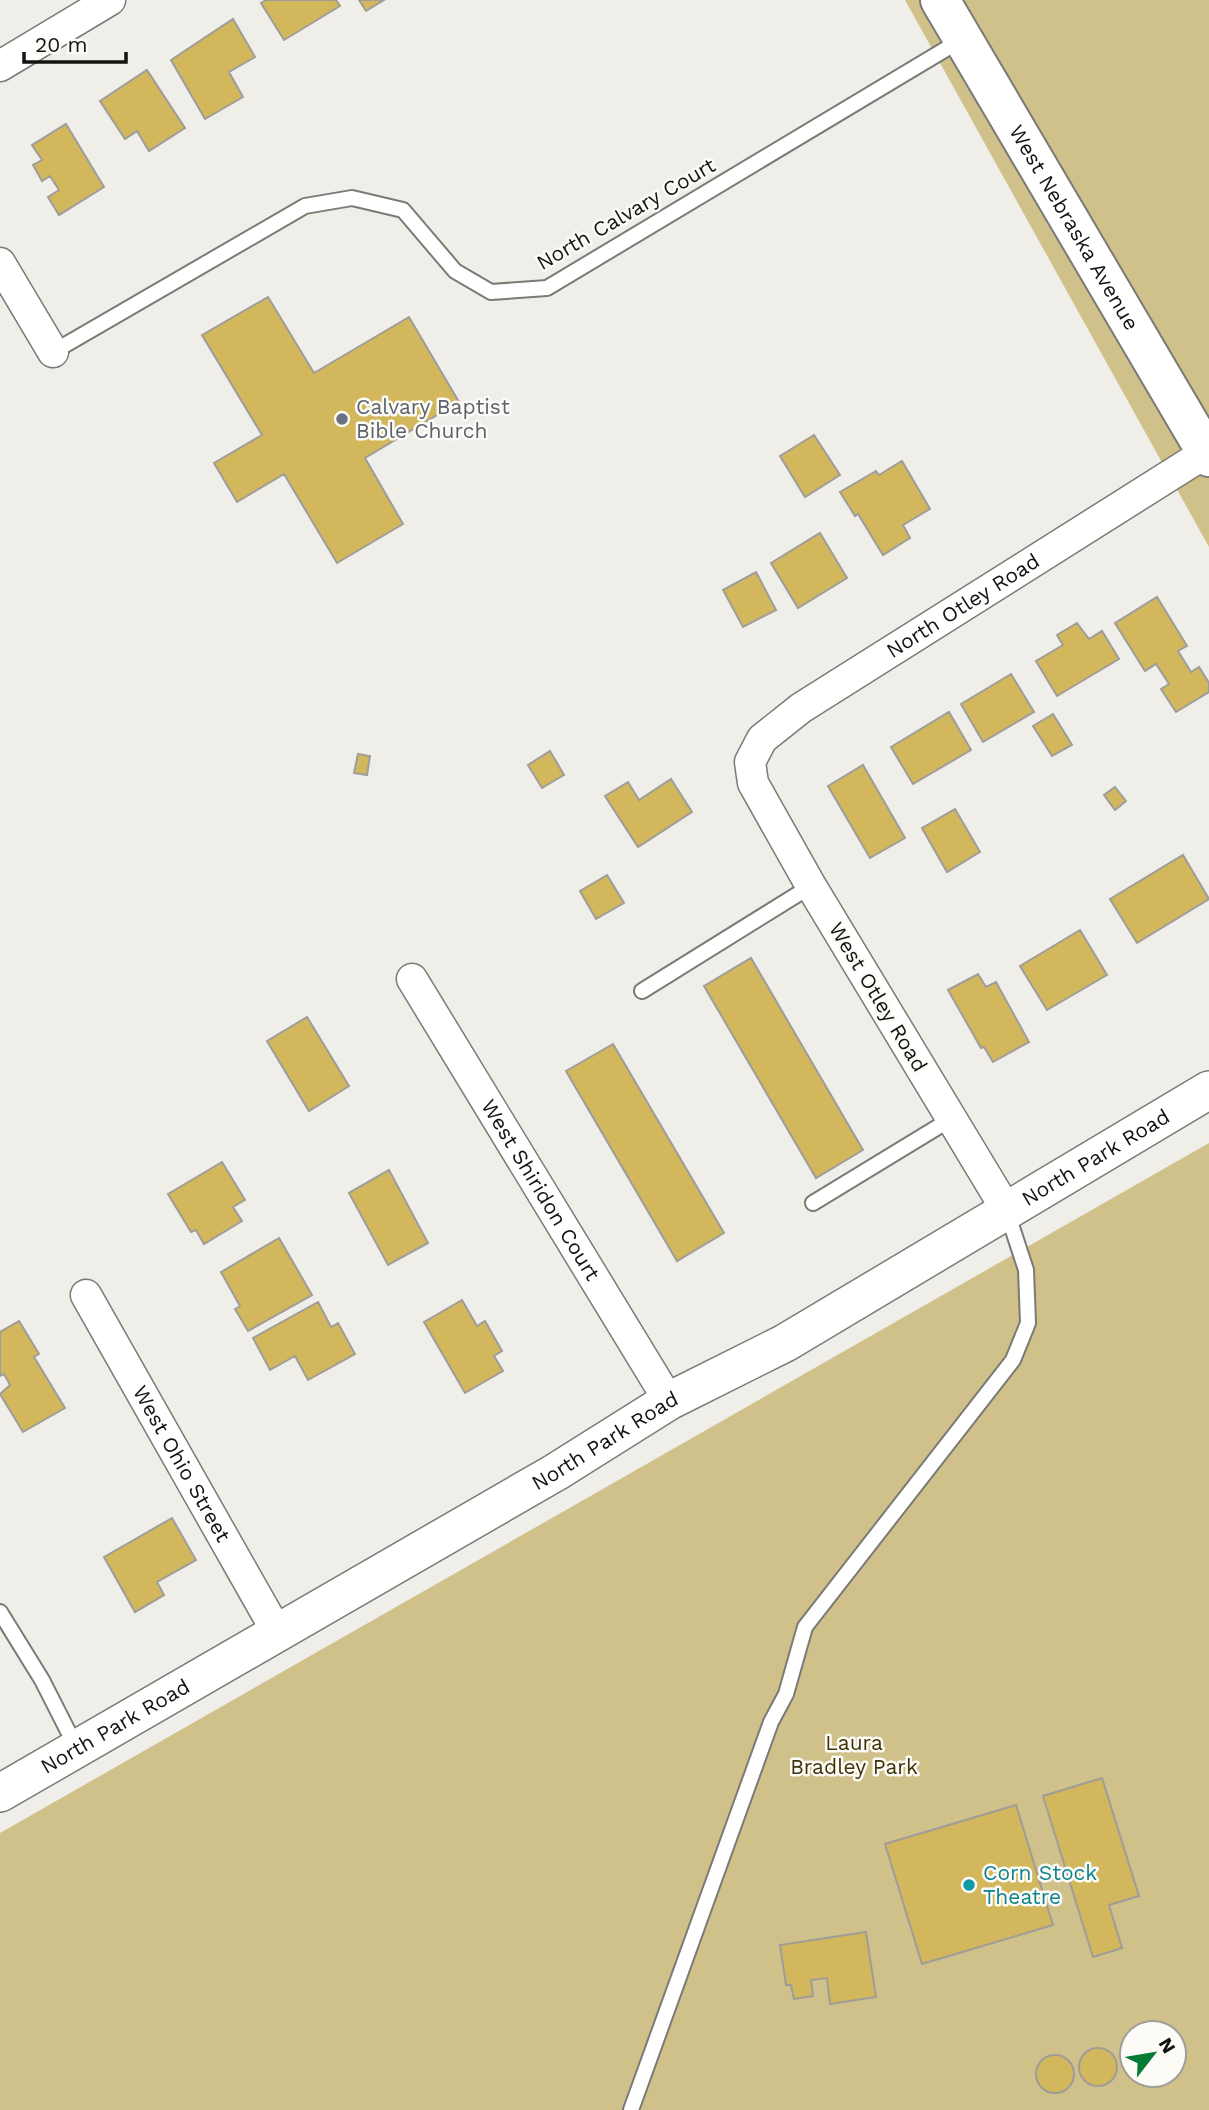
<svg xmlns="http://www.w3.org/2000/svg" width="1209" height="2110" viewBox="0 0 1209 2110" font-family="'Work Sans',sans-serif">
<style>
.green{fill:#d0c08a;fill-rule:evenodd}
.building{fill:#d2b75c;stroke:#9e9d99;stroke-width:2}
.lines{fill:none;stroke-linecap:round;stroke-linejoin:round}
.service-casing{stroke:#7b7a75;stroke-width:18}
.minor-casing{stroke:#7b7a75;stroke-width:33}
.tertiary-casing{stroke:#7b7a75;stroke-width:40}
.secondary-casing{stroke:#7b7a75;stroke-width:42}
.service{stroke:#fff;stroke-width:14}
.minor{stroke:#fff;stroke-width:30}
.tertiary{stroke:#fff;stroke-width:37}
.secondary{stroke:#fff;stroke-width:38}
.worship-dot{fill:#6b7280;stroke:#fdfbf6;stroke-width:2.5}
.culture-dot{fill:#0f9aa8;stroke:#fdfbf6;stroke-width:2.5}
.labels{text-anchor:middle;stroke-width:5;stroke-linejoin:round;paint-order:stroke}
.street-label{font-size:21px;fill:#131311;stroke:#fdfbf6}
.worship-label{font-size:21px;fill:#5b616d;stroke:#fdfbf6;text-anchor:start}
.park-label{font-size:21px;fill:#3e330a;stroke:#fdfbf6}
.culture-label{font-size:21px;fill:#0d838f;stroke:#fdfbf6;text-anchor:start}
</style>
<rect width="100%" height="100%" fill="#efeee9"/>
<path class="green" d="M905,0h304v547z
M1209,1143v967h-1209v-277zM1132,2033h42v42h-42z"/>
<path class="building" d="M266,0h70l4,6 -56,34 -23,-37z
M359,0h25l-18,11z
M233,19l22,38 -26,15 14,25 -38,22 -34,-59z
M147,70l38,58 -36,23 -12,-20 -12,8 -25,-38z
M66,124l38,63 -45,28 -11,-18 11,-7 -9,-14 -8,5 -9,-16 9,-5 -10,-15z
M268,297l46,76 95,-56 50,85 -94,56 38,66 -66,39 -53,-89 -47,28 -23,-39 48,-28 -60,-100z
M814,435l26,40 -35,22 -25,-41z
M902,461l28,48 -27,16 7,13 -27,17 -25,-41 -3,2 -15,-24 36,-21 3,4z
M820,533l27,45 -49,30 -27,-45z
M756,572l20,38 -33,17 -20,-37z
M1157,597l30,49 -9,5 13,21 8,-5 10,16v9l-33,20 -15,-23 8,-5 -13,-20 -11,7 -30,-48z
M1077,623l12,16 13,-8 17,28 -62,37 -21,-35 27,-16 -6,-10z
M1011,674l23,38 -51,30 -22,-38z
M949,712l22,38 -58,34 -22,-37z
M1053,714l19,31 -20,11 -19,-30z
M550,751l14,24 -22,13 -14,-23z
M358,754l12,2 -3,19 -13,-2z
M863,765l42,73 -35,20 -42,-72z
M671,779l21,33 -54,35 -33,-51 23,-14 11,18z
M1115,787l11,14 -11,9 -11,-15z
M955,809l25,43 -33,20 -25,-44z
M1183,855l26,44 -72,44 -27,-44z
M607,875l17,28 -28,16 -16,-28z
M1080,930l27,45 -60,35 -27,-44z
M751,958l112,192 -47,28 -112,-192z
M978,974l8,13 10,-5 33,60 -36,20 -9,-15 -3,1 -33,-58z
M307,1017l42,69 -40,25 -42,-70z
M613,1044l111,189 -47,28 -111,-190z
M222,1162l23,38 -12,7 9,14 -38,23 -8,-14 -5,2 -23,-38z
M389,1170l39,73 -40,22 -39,-72z
M279,1238l33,57 -64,36 -13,-22 5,-3 -19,-34z
M462,1300l15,26 8,-5 17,30 -8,5 9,15 -38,22 -41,-71z
M318,1302l13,25 7,-4 17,31 -47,26 -13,-24 -25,14 -17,-32z
M19,1321l20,33 -5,3 31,51 -42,24 -23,-38 10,-9 -6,-11 -4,2v-44z
M172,1518l24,42 -39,22 7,13 -29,17 -31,-55z
M1102,1778l37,118 -30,9 13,43 -29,9 -50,-161z
M1016,1805l37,120 -131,39 -37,-120z
M866,1932l10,65 -46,7 -3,-26 -16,2 2,16 -19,3 -3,-14h-5l-6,-40z
M1079 2067a19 19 0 1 1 38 0a19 19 0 1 1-38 0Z
M1036 2074a19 19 0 1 1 38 0a19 19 0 1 1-38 0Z"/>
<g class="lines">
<g class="service-casing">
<path id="service" d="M53,352l252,-146 47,-8 51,12 52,61 36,21 56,-4 414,-248
M642,991l169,-105
M813,1203l138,-84
M0,1612l42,68 34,67
M631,2110l140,-388 15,-28 19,-67 208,-267 15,-37 -2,-53 -19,-58"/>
</g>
<g class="minor-casing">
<g id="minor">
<path d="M0,66l110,-66"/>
<path d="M0,263l53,89"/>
<path id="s1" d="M412,979l257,422"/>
<path id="s2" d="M1006,1209l-195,-323 -58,-103 -3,-21 12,-23 39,-31 406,-256"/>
<path id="s3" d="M86,1295l191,337"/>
</g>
</g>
<g class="tertiary-casing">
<g id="tertiary">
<path id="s4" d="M0,1793l556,-321 113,-71 116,-58 424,-253"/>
</g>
</g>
<g class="secondary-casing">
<g id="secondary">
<path id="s5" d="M940,0l269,457"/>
</g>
</g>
<use href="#service" class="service"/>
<use href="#minor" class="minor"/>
<use href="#tertiary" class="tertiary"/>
<use href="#secondary" class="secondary"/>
</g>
<circle class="worship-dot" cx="342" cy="419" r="7"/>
<circle class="culture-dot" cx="969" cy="1885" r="7"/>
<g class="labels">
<g class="street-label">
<text transform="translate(626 214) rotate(-30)" y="7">North Calvary Court</text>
<text dy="7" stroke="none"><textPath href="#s5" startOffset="264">West Nebraska Avenue</textPath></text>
<text dy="7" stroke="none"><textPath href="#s2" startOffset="784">North Otley Road</textPath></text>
<text transform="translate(878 997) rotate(59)" y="7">West Otley Road</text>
<text dy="7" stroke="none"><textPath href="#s4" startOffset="1267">North Park Road</textPath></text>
<text dy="7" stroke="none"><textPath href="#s1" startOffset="247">West Shiridon Court</textPath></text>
<text dy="7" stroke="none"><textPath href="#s4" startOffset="700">North Park Road</textPath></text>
<text dy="7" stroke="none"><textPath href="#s3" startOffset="194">West Ohio Street</textPath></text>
<text dy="7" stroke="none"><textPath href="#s4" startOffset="133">North Park Road</textPath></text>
</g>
<g class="worship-label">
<text x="356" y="414">Calvary Baptist<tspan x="356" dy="24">Bible Church</tspan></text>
</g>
<g class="park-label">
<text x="854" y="1750">Laura<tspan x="854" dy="24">Bradley Park</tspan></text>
</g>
<g class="culture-label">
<text x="983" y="1880">Corn Stock<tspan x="983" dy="24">Theatre</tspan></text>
</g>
</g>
<g transform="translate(1153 2054) rotate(59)"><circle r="33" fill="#fdfbf6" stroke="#9f9e9a" stroke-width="2"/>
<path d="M0-5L12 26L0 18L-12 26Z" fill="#047c33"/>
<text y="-10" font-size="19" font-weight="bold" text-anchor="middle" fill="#131311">N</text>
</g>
<path d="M24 52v10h102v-10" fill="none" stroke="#131311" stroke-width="3.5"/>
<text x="35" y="52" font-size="21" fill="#131311" stroke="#fdfbf6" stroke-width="5" paint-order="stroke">20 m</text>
</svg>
